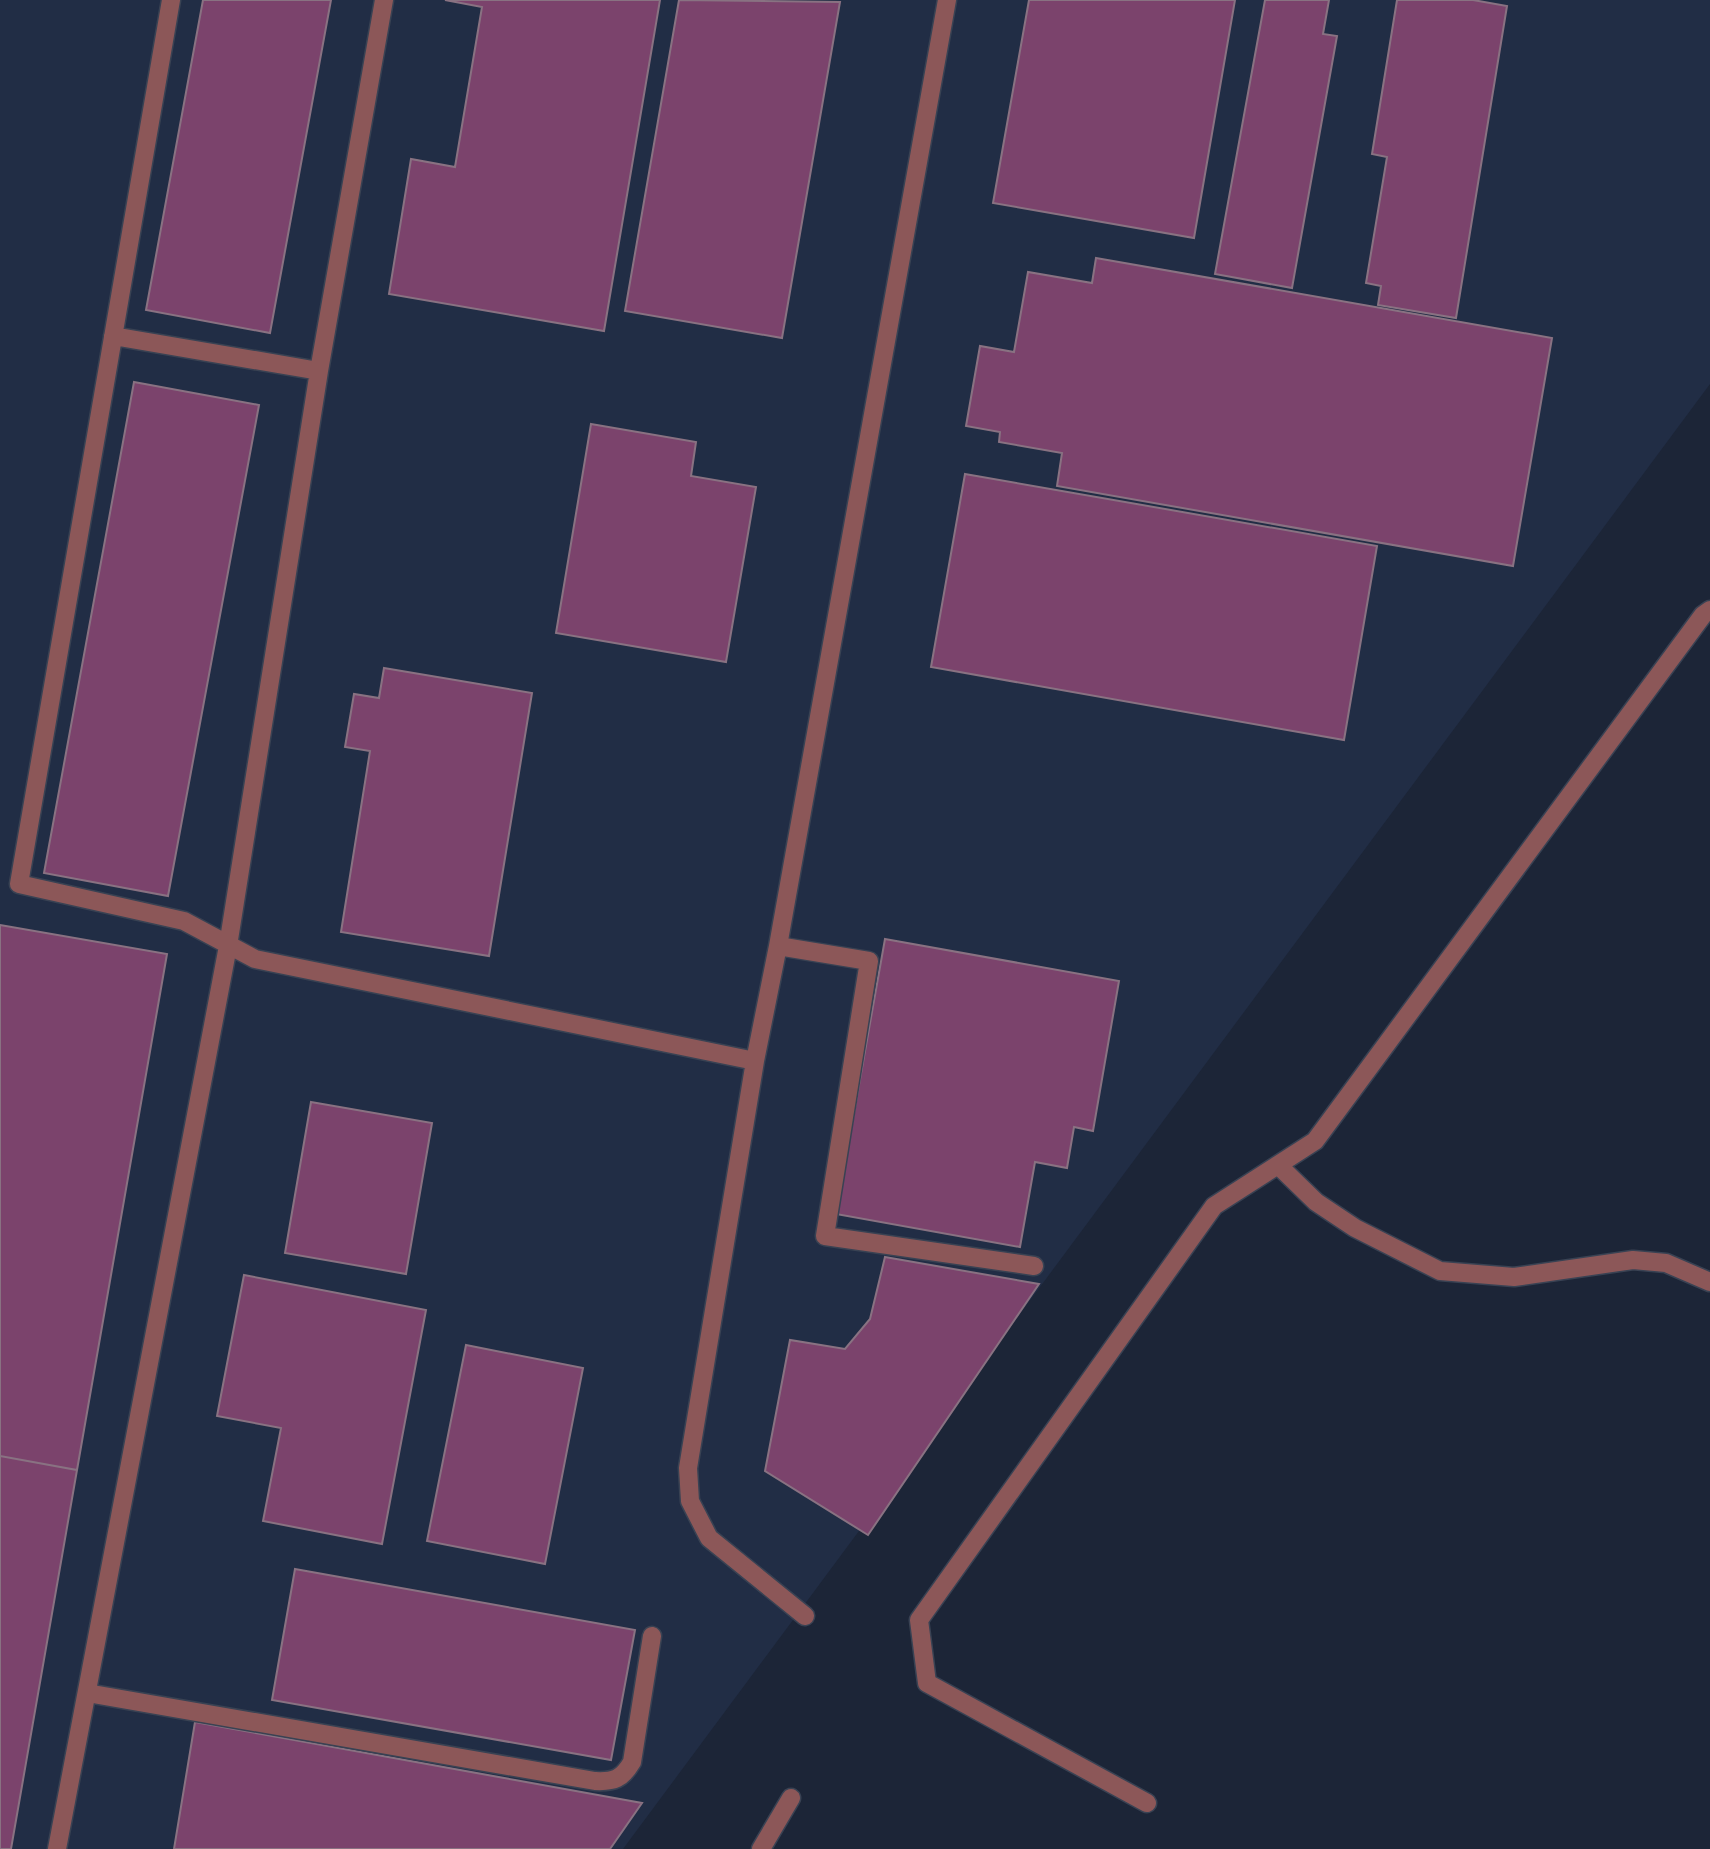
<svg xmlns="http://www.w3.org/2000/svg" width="1710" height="1849" viewBox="0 0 1710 1849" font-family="'Nunito Sans',sans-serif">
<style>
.built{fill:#212d45}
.building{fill:#7b436c;stroke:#897282;stroke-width:2}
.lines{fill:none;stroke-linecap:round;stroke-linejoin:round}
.lane-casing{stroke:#394253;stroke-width:21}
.street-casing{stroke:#394253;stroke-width:21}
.lane{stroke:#8c5758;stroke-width:18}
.street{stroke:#8c5758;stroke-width:18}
</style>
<rect width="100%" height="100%" fill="#1c2537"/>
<path class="built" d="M0,0h1710v384l-1087,1465h-623z"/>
<path class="building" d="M203,0h128l-61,333 -124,-23z
M445,0h215l-56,331 -215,-37 22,-135 44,8 27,-160z
M679,0l161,2 -58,336 -157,-27z
M1029,0h206l-41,238 -201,-35z
M1265,0h64l-6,34 14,2 -45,252 -77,-14z
M1397,0h76l34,6 -51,312 -78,-13 3,-19 -15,-3 21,-126 -15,-3z
M1096,258l456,80 -39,228 -456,-80 5,-33 -63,-11 1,-10 -34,-6 14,-80 34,6 14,-80 64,11z
M134,382l125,23 -91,491 -124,-23z
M591,424l105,18 -5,34 65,11 -30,175 -170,-29z
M965,474l412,72 -33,194 -413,-73z
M384,668l148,25 -43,263 -148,-24 29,-181 -25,-4 9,-53 25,4z
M0,925l167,29 -90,516 -77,-14z
M885,939l234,42 -26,150 -19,-4 -7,41 -32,-6 -15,85 -184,-33z
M311,1102l121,21 -26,151 -121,-21z
M885,1257l154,27 -171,251 -103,-64 25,-131 55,9 25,-30z
M244,1275l182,35 -44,234 -119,-23 18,-93 -64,-12z
M466,1345l117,23 -38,196 -118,-23z
M0,1456l77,14 -66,379h-11z
M295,1569l340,61 -24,130 -339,-60z
M195,1722l447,81 -32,46h-436z"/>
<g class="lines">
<g class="lane-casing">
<path id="lane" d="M171,0l-152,884 165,37 71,38 500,102
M113,336l206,35
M778,946l91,15 -44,275 209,30
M1278,1165l38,37 39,26 85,43 74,6 119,-17 33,3 44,19
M805,1616l-96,-78 -19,-37 -2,-33 67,-407 23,-115 169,-946
M87,1693l508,88c19,1 27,-2 37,-19l20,-126
M1147,1803l-220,-120 -8,-63 295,-414 101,-65 388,-526 7,-5
M57,1849l171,-903 91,-575 65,-371"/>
</g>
<g class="street-casing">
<path id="street" d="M761,1849l30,-51"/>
</g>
<use href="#lane" class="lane"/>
<use href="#street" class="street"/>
</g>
</svg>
